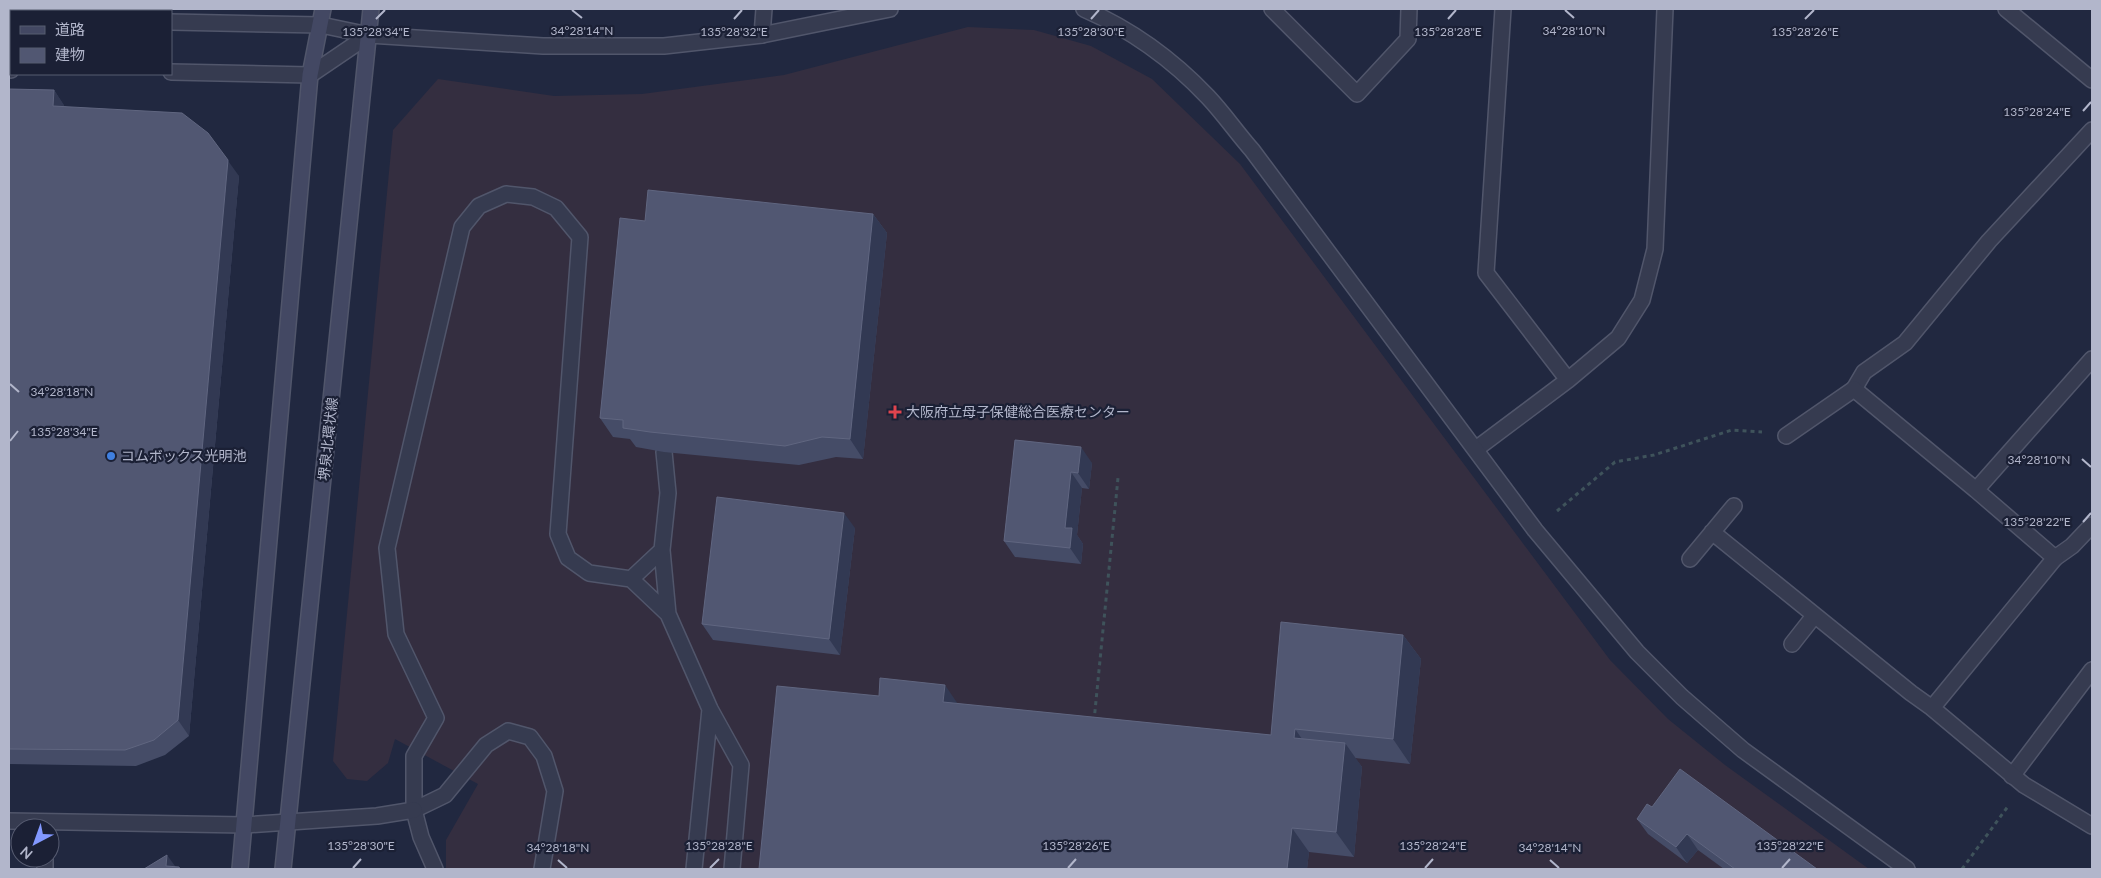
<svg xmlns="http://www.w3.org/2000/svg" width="2101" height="878" viewBox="0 0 2101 878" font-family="Lato,'Noto Sans JP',sans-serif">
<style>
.medical{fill:#342e40}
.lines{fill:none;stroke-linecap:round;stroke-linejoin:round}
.service-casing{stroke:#51566b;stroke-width:18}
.minor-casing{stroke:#51566b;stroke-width:18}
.tertiary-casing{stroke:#51566b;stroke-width:18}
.secondary-casing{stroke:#51566b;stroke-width:18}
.path{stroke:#3f535b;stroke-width:3;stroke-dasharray:4 4;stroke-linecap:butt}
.service{stroke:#363b50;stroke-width:15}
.minor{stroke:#363b50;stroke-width:15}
.tertiary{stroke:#363b50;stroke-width:15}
.secondary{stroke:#434863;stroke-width:15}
.wall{fill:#454c67}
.shaded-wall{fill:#323953}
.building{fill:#515772;stroke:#606680}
.ticks{fill:none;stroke:#b2b6cb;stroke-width:2}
.health-dot{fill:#e0444e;stroke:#1b2035;stroke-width:2}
.shop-dot{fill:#3f7fe0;stroke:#1b2035;stroke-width:2}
.labels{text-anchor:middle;stroke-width:4.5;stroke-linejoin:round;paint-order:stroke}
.poi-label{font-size:14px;fill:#b2b6cb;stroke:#1b2035;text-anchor:start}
.street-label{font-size:14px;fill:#b2b6cb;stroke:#1b2035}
.ticks-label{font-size:12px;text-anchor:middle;fill:#b2b6cb;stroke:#1b2035;stroke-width:4.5;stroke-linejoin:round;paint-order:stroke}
</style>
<rect width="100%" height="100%" fill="#212840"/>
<path class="medical" d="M968,27l66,3 57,16 61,33 88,85 370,496 58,59 57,46 144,104h-1423v-29l32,-56 -83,-45 -7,24 -21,18 -20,-2 -14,-18 60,-631 45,-51 116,17 88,-2 142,-19z"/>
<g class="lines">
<g class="service-casing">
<path id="service" d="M2006,9l86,71
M1854,389l10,-17 41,-29 84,-102 103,-111
M664,452l4,41 -6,57 6,64
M2055,558l17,-12 20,-21
M631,579l31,-29
M2012,776l80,-106
M542,869l13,-78 -11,-35 -14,-19 -22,-6 -22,14 -41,50 -31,15v-54l22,-38 -40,-84 -9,-86 75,-321 17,-21 27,-12 27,3 23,11 24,29 -22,297 10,24 21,15 42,6 37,35 42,95 31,56 -9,104
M694,869l16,-160"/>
</g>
<g class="minor-casing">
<path id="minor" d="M1272,9l85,85 51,-55 1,-30
M1503,9l-17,264 82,107
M762,35l2,-26
M1786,436l68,-47 122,101 116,-131
M1476,449l92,-69 50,-42 24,-38 13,-51 10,-240
M1976,490l79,68 -123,150 92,77 68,41
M1712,532l199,161 21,15
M1690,559l44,-53
M1792,644l22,-28
M414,810l7,27 14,32"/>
</g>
<g class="tertiary-casing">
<path id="tertiary" d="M1084,9c46,20 89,51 124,88 16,17 29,36 44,53l283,380 102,122 45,45 61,53 164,119
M9,19h2
M171,22l150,3 48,10 174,11h121l98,-11 128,-26
M9,69l2,1
M171,72l139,3 59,-40
M9,821l236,4 132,-9 37,-6
M45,858v11"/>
</g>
<g class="secondary-casing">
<path id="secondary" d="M240,869l70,-794 13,-66
M283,869l88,-860"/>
</g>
<path class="path" d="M1557,511l58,-49 39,-7 78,-25 30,2
M1094,721l24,-243
M1962,869l47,-64"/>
<use href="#service" class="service"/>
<use href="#minor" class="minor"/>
<use href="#tertiary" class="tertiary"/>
<use href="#secondary" class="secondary"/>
</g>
<path class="wall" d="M9,89l45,1 10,16 175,70 -50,560 -24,19 -29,11 -127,-2z
M873,214l14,19 -24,226 -27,-2 -37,8 -135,-13 -28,-5 -6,-8 -17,-2 -13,-19 45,-197z
M1015,440l77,23 -3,26 -7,-1 -5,47 6,9 -2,20 -66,-7 -11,-16z
M855,528l-15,127 -127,-15 -11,-16z
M1403,635l18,24 -11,105 -55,-6 7,9 -8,90 -45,-5 -2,17h-548l120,-173 79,8 313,31z
M1652,807l165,62h-93l-26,-19 -11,13 -39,-29 -11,-15z"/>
<path class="shaded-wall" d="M54,90l10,15v16l-11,-15z
M208,133l31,43 -50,560 -11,-16z
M873,214l14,19 -24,226 -13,-20z
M1081,447l11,16 -3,26 -11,-16z
M1071,472l11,16 -5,47 6,9 -2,20 -11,-16 -5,-20z
M844,513l11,15 -15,127 -11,-16z
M1403,635l18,24 -11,105 -17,-25z
M945,685l17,25 -19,-8z
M1295,729l17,24 -18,-15z
M1345,743l17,24 -8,90 -18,-25z
M1292,828l17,24 -2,17h-20z
M1687,834l11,16 -11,13 -11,-16z
M167,855l8,11 -1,3 -8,-3z"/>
<path class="building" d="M9,89l45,1 -1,16 129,7 26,20 20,27 -50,560 -24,20 -29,10 -116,-1z
M648,190l225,24 -23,225 -28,-2 -37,9 -135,-14 -27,-4v-8l-23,-2 20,-200 25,3z
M1015,440l66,7 -3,26 -7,-1 -6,56h7l-2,20 -66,-7z
M717,497l127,16 -15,126 -127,-15z
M1281,622l122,13 -10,104 -98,-10 -1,9 51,5 -9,89 -44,-4 -5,41h-528l18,-183 102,10 1,-18 65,7 -2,17 328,33z
M1680,769l137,100h-82l-48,-35 -11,13 -39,-28 10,-15 5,3z
M167,855l-1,11 13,1 1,2h-36z"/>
<path class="ticks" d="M572,10l10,8M1565,10l9,8M376,19l9,-9M734,19l8,-9M1091,19l8,-9M1448,19l8,-9M1805,19l9,-9M2083,111l8,-9M10,384l9,8M10,441l8,-10M2082,459l9,8M2083,522l8,-9M558,860l9,8M1550,860l9,8M353,868l8,-9M710,868l9,-9M1068,868l8,-9M1425,868l8,-9M1782,868l8,-9"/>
<path class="health-dot" d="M892.5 404.5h5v5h5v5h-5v5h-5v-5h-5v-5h5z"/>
<circle class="shop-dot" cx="111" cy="456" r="5"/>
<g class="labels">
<g class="poi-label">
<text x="906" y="417">大阪府立母子保健総合医療センター</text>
<text x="121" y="461">コムボックス光明池</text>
</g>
<g class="street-label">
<text transform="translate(328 439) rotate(-84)" y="5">堺泉北環状線</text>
</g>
</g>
<g class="ticks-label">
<text x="582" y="35">34°28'14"N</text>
<text x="1574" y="35">34°28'10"N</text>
<text x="376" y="36">135°28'34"E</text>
<text x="734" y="36">135°28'32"E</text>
<text x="1091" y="36">135°28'30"E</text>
<text x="1448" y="36">135°28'28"E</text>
<text x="1805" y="36">135°28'26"E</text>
<text x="2037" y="116">135°28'24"E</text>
<text x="62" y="396">34°28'18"N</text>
<text x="64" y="436">135°28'34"E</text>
<text x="2039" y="464">34°28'10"N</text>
<text x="2037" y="526">135°28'22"E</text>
<text x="361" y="850">135°28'30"E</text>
<text x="719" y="850">135°28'28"E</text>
<text x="1076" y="850">135°28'26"E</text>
<text x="1433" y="850">135°28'24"E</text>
<text x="1790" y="850">135°28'22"E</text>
<text x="558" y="852">34°28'18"N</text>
<text x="1550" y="852">34°28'14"N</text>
</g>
<rect width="2101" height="878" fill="none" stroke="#b2b6cb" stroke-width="20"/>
<rect x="10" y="10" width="162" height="65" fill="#1b2035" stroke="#575c71"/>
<rect x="20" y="26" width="25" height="8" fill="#434863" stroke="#575c71"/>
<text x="55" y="35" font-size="15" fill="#b2b6cb">道路</text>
<rect x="20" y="48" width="25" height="15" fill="#515772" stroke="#575c71"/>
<text x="55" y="60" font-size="15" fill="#b2b6cb">建物</text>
<g transform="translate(35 843) rotate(221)"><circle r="24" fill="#1b2035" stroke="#575c71"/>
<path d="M0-4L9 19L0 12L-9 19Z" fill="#8298ff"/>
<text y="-8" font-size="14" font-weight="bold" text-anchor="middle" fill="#b2b6cb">N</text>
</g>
</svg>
